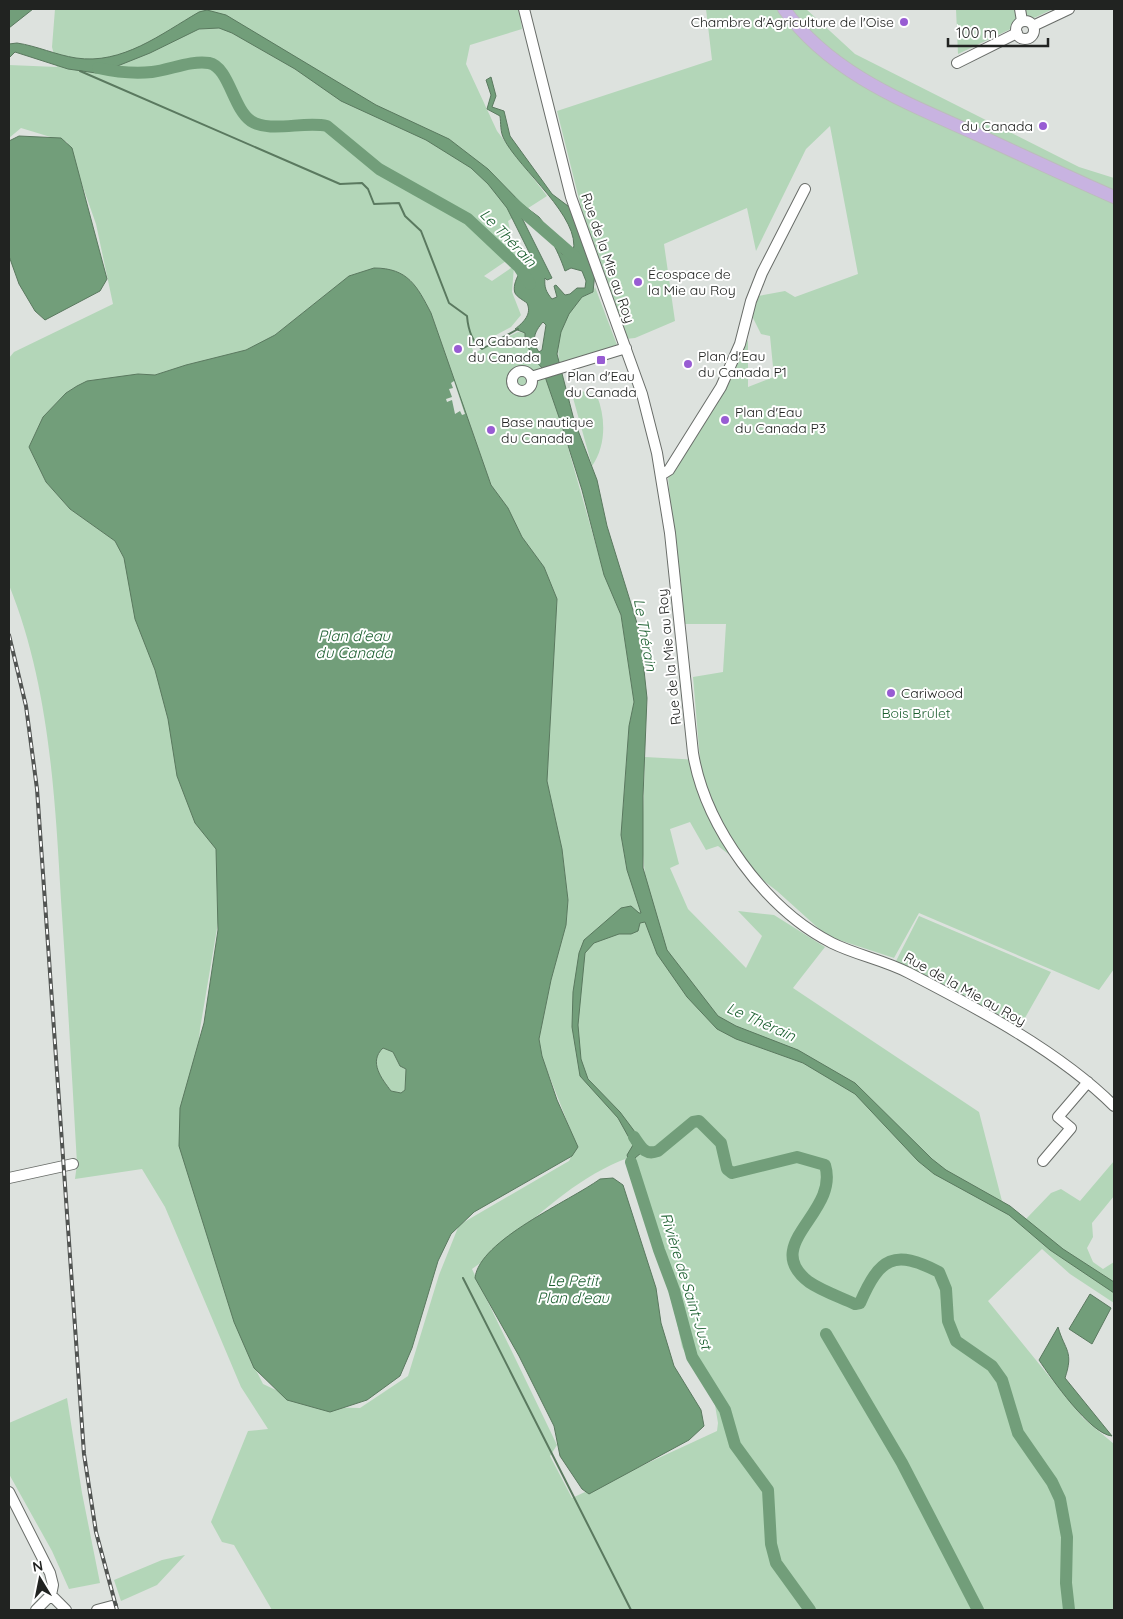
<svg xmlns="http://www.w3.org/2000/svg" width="1123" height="1619" viewBox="0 0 1123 1619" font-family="Quicksand,sans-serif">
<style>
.green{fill:#b3d6b8;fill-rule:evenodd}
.water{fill:#729e7a;stroke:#5a795f;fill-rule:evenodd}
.pier{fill:#dde2de}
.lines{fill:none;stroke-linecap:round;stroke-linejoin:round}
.stream{stroke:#5a795f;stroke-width:2}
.river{stroke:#729e7a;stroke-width:12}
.minor-casing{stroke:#696d69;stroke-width:12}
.major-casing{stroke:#bcbdbc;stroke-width:14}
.minor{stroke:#fff;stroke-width:10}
.major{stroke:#c8b3e1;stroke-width:12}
.rail-casing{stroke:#515452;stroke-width:4}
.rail{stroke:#fff;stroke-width:2;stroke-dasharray:5.5;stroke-linecap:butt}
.poi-dot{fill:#985cd3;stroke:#fff;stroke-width:2}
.labels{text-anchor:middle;stroke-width:4;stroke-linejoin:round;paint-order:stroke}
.poi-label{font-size:14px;fill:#212321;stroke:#fff;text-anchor:start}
.street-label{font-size:14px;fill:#212321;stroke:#fff}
.park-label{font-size:14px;fill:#1b5f2f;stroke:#fff}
.water-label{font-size:15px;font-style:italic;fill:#1b5f2f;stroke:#fff}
</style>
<rect width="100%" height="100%" fill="#dde2de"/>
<path class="green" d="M55,9h464l3,20 -52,16 -4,19 31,67 50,65 -39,25 8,33 -32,22 8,5 22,-15 -2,26 9,23 -10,12 -39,21 2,5 44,-21 7,1 10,27 7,8 19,55 38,133 22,59 13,87 -5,24 -8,109 6,35 15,43 3,-37 -3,-33 3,-86 55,3 -7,-83 30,-5 3,-48h-46l-12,-148 80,-136v47l26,-10 -4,-41 -9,-2 -10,-20 7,-18 27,-5 10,6 63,-23 -28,-148 -24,23 -50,102 -9,-43 -83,36 11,77 -40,17 -10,1 -39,-112 -29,-116 155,-51 -6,-51h100l49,45 224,113 35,11v791l-15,21 -180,-77 -25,45 -67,-22 -50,-45 -59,-45 -12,4 -16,-28 -20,7 9,35 -9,4 18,41 58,59 16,-32 -24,-25 36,4 51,32 -32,41 186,124 23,89 24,18 25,-26 10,-4 19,12 34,-40v35l-22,27 1,14 -6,11 6,14 10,7 11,-7v41l-44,-29 -28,-25 -54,52 95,117 31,26v166h-842l-38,-65 -12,-3 -11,-20 37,-91 20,-2 -27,-42 -76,-180 -23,-38 -67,10 2,-15c-5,-88 -10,-176 -16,-264 -6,-105 -12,-216 -52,-315v-227l5,-6 99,-48 -17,-80 -29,-82 -46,-14 -12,10v-73l48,2 -5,-20zM374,268c34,0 43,18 57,45l60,172 17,23 14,29 22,30 13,32 -10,182 15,68 6,51 -2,25 -15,55 -12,59 3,18 28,72 4,22 -5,10 -110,64 -20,50 -31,101 -48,32 -48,-1 -49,-23 -15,-30 -53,-180 -5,-27 10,-118 24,-142 -6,-36 -35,-69 -27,-114 -30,-107 -11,-20 -45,-32 -24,-27 -17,-35 14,-30 23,-24 11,-7 61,-12 17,1 31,-10 60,-15 29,-15 74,-59zM628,1158l47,155 7,34 33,58 3,18 -1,8 -145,67 -22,-42 7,-11 -85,-176c52,-37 95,-89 156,-111z
M956,9h97l-95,45z
M595,287l22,58 -57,18c-6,-19 4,-54 22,-66 3,-2 8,-2 11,-5z
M570,387l27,9c9,22 9,50 -5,70z
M919,916l132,56 -34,60 -121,-71z
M383,1048l10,4 7,14 6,3 -1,21 -4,3 -10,-2c-9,-12 -23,-29 -8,-43z
M67,1398l15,95 18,90 -31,6 -17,-38 -43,-77v-51z
M185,1555l-28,30 -36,16 -7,-21 48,-20z"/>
<path class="water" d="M9,9h24l-24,19z
M207,10l19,5 150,90 73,34 39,30 35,36 16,12 15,19 8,18 11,-2c9,-34 -54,-83 -69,-113 -4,-7 -3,-16 -4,-23l-13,-7 4,-14 -5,-15 5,-3 5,19 -4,11 12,4 6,25 42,58 20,15 23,63 -2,20 -11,5 -13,17 -8,18 -4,22 17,66 23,60 10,46 33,107 7,65 -4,98v72l24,82 51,66 18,10 62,24 57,33 77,76 14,11 64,36 53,43 51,33v11l-64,-43 -41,-35 -75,-41 -16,-13 -63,-67 -52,-31 -67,-24 -19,-10 -30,-32 -30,-43 -12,-32 -5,1 -2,8 -7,3h-12l-25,9 -9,10 -7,72 3,34 7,20 32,33 27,36 -12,10 -1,6 4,14 -4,1 -7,-24 6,-10 -15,-27 -38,-42 -8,-49 1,-35 6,-39 5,-13 37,-32 10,-2 8,7h2l-14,-43 -6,-35 8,-109 5,-24 -13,-87 -17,-40 -22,-85 -21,-67 -19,-55 -9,-10 -8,-18v-7l-10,-4c9,-7 17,-15 12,-26 -4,-3 -10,-6 -12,-10 -4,-10 9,-30 17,-35l-25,-50 -19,-24 -17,-16 -45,-28 -85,-39 -46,-32 -63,-36 -13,-5 -20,1 -49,24 -45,18 -9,2 -28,-4 -53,-17 -6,6v-14l8,-1c20,3 39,12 59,15 46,7 85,-24 123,-46zM523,215c22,6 35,36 42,56l6,-3 11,3 4,10 -1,7h-8l-7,6 -5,1 -9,-10 -2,1 3,11 -5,2c-6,-7 -8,-12 -7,-21l2,2 5,-2 -30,-60zM543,322l3,3 -4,25 -3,2c-8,-11 -5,-20 4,-30z
M19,136l42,2 11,10 35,131 -7,12 -55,29 -10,-9 -16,-27 -10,-28v-115z
M374,268c34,0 43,18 57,45l60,172 17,23 14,29 22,30 13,32 -10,182 15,68 6,51 -2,25 -15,55 -12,59 3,17 15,44 21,47 -6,9 -98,56 -23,22 -13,27 -26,87 -12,28 -33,24 -37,12 -43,-12 -33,-32 -20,-46 -55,-176 1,-38 24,-85 14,-93 -2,-81 -21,-26 -18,-47 -9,-57 -13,-49 -20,-51 -11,-61 -9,-17 -45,-32 -24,-27 -17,-35 14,-30 23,-24 11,-7 10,-5 51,-7 17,1 31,-10 60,-15 29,-15 74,-59zM383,1048l10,4 7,14 6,3 -1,21 -4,3 -10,-2c-9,-12 -23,-29 -8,-43z
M613,1178l10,7 33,103 5,35 13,43 27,44 3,16 -15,14 -100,54 -7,-5 -22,-33 -6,-30 -35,-70 -44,-78c4,-38 95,-77 125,-99z
M1090,1294l21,14 -19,36 -23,-15z
M1058,1327c7,24 16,24 7,51l47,58c-22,-2 -61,-58 -73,-76z"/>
<path class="pier" d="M454,381l11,33 -3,1 -2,-4 -5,3 -3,-14 -5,2 -1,-3 6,-2 -3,-8 4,-1 -2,-5z"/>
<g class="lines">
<path class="stream" d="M80,71l260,113 22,-1 6,6 6,15 25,-1 6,13 16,15 28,72 18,13c1,12 5,26 15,33l36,-20
M463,1278l168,332"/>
<path class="river" d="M98,68c18,4 36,6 54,4 18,-2 39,-12 57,-9 20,4 24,46 42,58 18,12 53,0 76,5l52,43 89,50 51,48 11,17
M513,203l63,55
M634,1137c7,10 11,19 24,14l35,-29 6,-1 22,22 6,26 5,4 65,-16 28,8c15,48 -66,79 -16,117 13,9 31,15 46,22l5,-1c20,-46 34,-54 79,-31l7,17 2,32 8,20 36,25 10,14 16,53 34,49 8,17 7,38 -1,46 3,27
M631,1162l28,88 15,40 18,67 33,53 10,35 33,45 3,54 5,19 34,47
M826,1334l76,129 76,147"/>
<g class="minor-casing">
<path id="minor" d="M524,9l47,188 71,197 15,59 13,80 23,220c12,73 72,156 139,190 24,12 52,17 77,30 68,35 151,79 205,133
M1020,9l2,12
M1016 30a9 9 0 1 1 18 0a9 9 0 1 1-18 0Z
M1033,26l36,-17
M957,63l60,-30
M512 381a10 10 0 1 1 20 0a10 10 0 1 1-20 0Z
M531,377l95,-29
M661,475l8,-5 52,-83 19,-43 11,-43 11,-28 43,-84
M1043,1161l28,-33 -13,-11 30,-35
M9,1178l64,-14
M9,1492l41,81 3,12 -2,10 -15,15
M51,1595l15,15
M97,1610l15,-4"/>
</g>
<g class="major-casing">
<path id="major" d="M784,9c47,65 121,93 192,125 46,21 92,43 138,63"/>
</g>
<use href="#minor" class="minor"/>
<use href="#major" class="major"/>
<g class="rail-casing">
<path id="rail" d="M9,635l17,71 11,83 47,665 12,78 21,78"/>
</g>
<use href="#rail" class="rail"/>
</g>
<g class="poi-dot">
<circle cx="904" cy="22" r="5"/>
<circle cx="1043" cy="126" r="5"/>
<circle cx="638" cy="282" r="5"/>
<circle cx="458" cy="349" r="5"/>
<rect x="596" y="355" width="10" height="10" rx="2.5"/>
<circle cx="688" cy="364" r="5"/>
<circle cx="725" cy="420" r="5"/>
<circle cx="491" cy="430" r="5"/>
<circle cx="891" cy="693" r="5"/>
</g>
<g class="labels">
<g class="poi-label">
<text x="894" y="27" text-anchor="end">Chambre d'Agriculture de l'Oise</text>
<text x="1033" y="131" text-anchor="end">du Canada</text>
<text x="648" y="279">Écospace de<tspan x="648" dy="16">la Mie au Roy</tspan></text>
<text x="468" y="346">La Cabane<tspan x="468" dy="16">du Canada</tspan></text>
<text x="698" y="361">Plan d'Eau<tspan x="698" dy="16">du Canada P1</tspan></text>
<text x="601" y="381" text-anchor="middle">Plan d'Eau<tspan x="601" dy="16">du Canada</tspan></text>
<text x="735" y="417">Plan d'Eau<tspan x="735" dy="16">du Canada P3</tspan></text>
<text x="501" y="427">Base nautique<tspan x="501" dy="16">du Canada</tspan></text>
<text x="901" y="698">Cariwood</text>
</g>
<g class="street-label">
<text transform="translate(608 258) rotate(71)" y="5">Rue de la Mie au Roy</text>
<text transform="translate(669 657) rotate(-96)" y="5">Rue de la Mie au Roy</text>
<text transform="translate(965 989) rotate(29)" y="5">Rue de la Mie au Roy</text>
</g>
<g class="park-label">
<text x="916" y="718">Bois Brûlet</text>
</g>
<g class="water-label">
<text transform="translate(508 238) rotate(46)" y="5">Le Thérain</text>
<text transform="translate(645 635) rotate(80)" y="5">Le Thérain</text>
<text x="354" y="641">Plan d'eau<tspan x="354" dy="17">du Canada</tspan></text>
<text transform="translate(761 1022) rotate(24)" y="5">Le Thérain</text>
<text x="573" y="1286">Le Petit<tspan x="573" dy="17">Plan d'eau</tspan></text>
<text transform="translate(686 1281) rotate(73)" y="5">Rivière de Saint-Just</text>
</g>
</g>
<rect width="1123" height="1619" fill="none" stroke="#212321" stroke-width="20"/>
<g transform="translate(40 1579) rotate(350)" stroke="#ffffff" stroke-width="4" paint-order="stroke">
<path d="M0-4L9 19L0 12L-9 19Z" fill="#212321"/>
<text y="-8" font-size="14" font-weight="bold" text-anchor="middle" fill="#212321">N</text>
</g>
<path d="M948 38v8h100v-8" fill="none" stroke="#212321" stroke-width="2.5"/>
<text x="956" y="38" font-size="15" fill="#212321" stroke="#ffffff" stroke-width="4" paint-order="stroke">100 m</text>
</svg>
